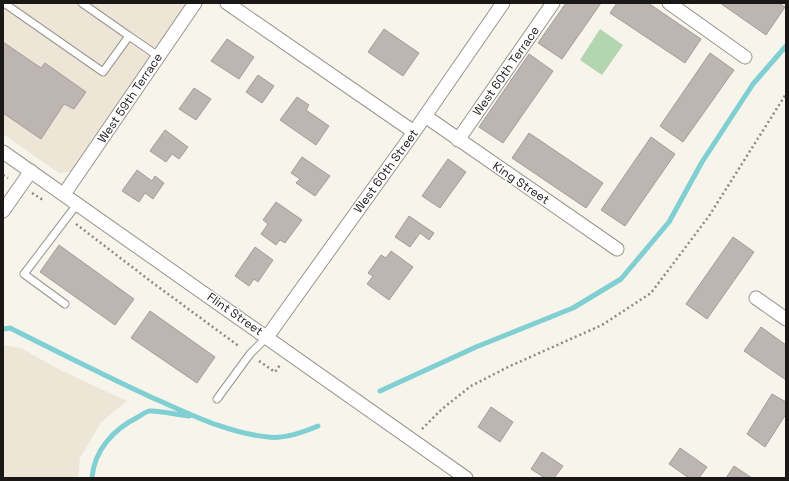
<svg xmlns="http://www.w3.org/2000/svg" width="789" height="481" viewBox="0 0 789 481" font-family="'Space Grotesk',sans-serif">
<style>
.built{fill:#ede6d7}
.green{fill:#b3d5af}
.lines{fill:none;stroke-linecap:round;stroke-linejoin:round}
.stream{stroke:#7fcfd3;stroke-width:5}
.building{fill:#bdb5b1;stroke:#a59c98}
.service-casing{stroke:#98958e;stroke-width:9}
.minor-casing{stroke:#98958e;stroke-width:15}
.path{stroke:#8b8984;stroke-width:2.5;stroke-dasharray:2 3;stroke-linecap:butt}
.service{stroke:#fff;stroke-width:7}
.minor{stroke:#fff;stroke-width:13}
.labels{text-anchor:middle;stroke-width:3;stroke-linejoin:round;paint-order:stroke}
.street-label{font-size:12px;fill:#191816;stroke:#fff}
</style>
<rect width="100%" height="100%" fill="#f7f4eb"/>
<path class="built" d="M3,3h186l-112,163 -7,6 -11,1 -56,-39z
M3,345l18,3 37,21 69,32 -26,21 -21,36 -2,20h-75z"/>
<path class="green" d="M600,29l23,16 -21,30 -22,-15z"/>
<g class="lines">
<path class="stream" d="M3,329l7,-1c48,24 95,48 143,70 37,16 74,35 115,39 15,2 36,-5 50,-11
M380,391l96,-44 97,-39 48,-29 48,-57 33,-60 51,-78 33,-38
M92,478c2,-28 22,-49 46,-61 3,-2 8,-5 11,-6 7,-1 32,4 40,5"/>
</g>
<path class="building" d="M566,3h35l-39,56 -24,-16z
M617,3h31l53,36 -16,24 -75,-50z
M720,3h59l6,4 -19,28z
M384,29l35,24 -16,23 -35,-24z
M227,39l27,18 -15,22 -28,-18z
M3,42l38,26 4,-5 41,29 -12,17 -10,-5 -23,35 -38,-26z
M710,53l24,17 -51,72 -23,-16z
M529,54l24,17 -50,72 -24,-16z
M258,75l16,11 -12,17 -16,-11z
M194,88l17,11 -15,21 -17,-11z
M297,97l12,8 -3,5 23,16 -13,19 -36,-25z
M165,130l23,17 -9,12 -7,-5 -6,8 -16,-11z
M529,133l74,50 -17,25 -74,-50z
M651,137l24,17 -50,72 -24,-16z
M302,157l28,19 -15,20 -19,-13 4,-4 -9,-6z
M448,159l18,13 -26,36 -18,-12z
M137,170l15,11 3,-5 9,7 -11,16 -8,-6 -6,9 -17,-11z
M276,202l26,18 -17,23 -5,-3 -4,5 -15,-11 7,-10 -5,-4z
M409,216l25,17 -5,7 -9,-7 -10,14 -15,-10z
M733,237l21,15 -47,67 -21,-15z
M59,245l75,54 -19,26 -75,-53z
M255,247l18,13 -15,22 -4,-3 -5,7 -14,-10z
M391,251l22,16 -24,33 -22,-16 6,-8 -5,-3 13,-18 5,3z
M150,311l65,46 -18,26 -66,-45z
M761,327l25,18v35l-42,-29z
M772,394l14,8v12l-21,33 -18,-13z
M491,407l22,15 -13,20 -22,-15z
M680,448l27,19 -8,11h-10l-20,-14z
M542,452l21,14 -9,12h-9l-14,-9z
M734,466l18,12h-26z"/>
<g class="lines">
<g class="service-casing">
<path id="service" d="M4,3l99,69 26,-36 -47,-33
M129,36l29,20
M65,304l-41,-30 54,-71
M217,399l33,-45 17,-17"/>
</g>
<g class="minor-casing">
<path id="minor" d="M227,3l187,129
M669,3l76,54
M425,116l192,133
M458,140l95,-137
M3,152l463,326
M64,194l131,-191
M3,211l28,-40
M756,298l30,21
M267,337l147,-205 89,-129"/>
</g>
<path class="path" d="M3,175l5,3
M32,193l11,7
M76,224l77,59 87,64
M259,361l16,11 5,-7
M422,429l20,-20 29,-23 37,-19 94,-42 49,-32 58,-77 77,-122"/>
<use href="#service" class="service"/>
<use href="#minor" class="minor"/>
</g>
<g class="labels">
<g class="street-label">
<text transform="translate(506 71) rotate(-55)" y="4">West 60th Terrace</text>
<text transform="translate(130 98) rotate(-56)" y="4">West 59th Terrace</text>
<text transform="translate(386 171) rotate(-54)" y="4">West 60th Street</text>
<text transform="translate(521 183) rotate(34)" y="4">King Street</text>
<text transform="translate(235 314) rotate(35)" y="4">Flint Street</text>
</g>
</g>
<rect width="789" height="481" fill="none" stroke="#191816" stroke-width="8"/>
</svg>
